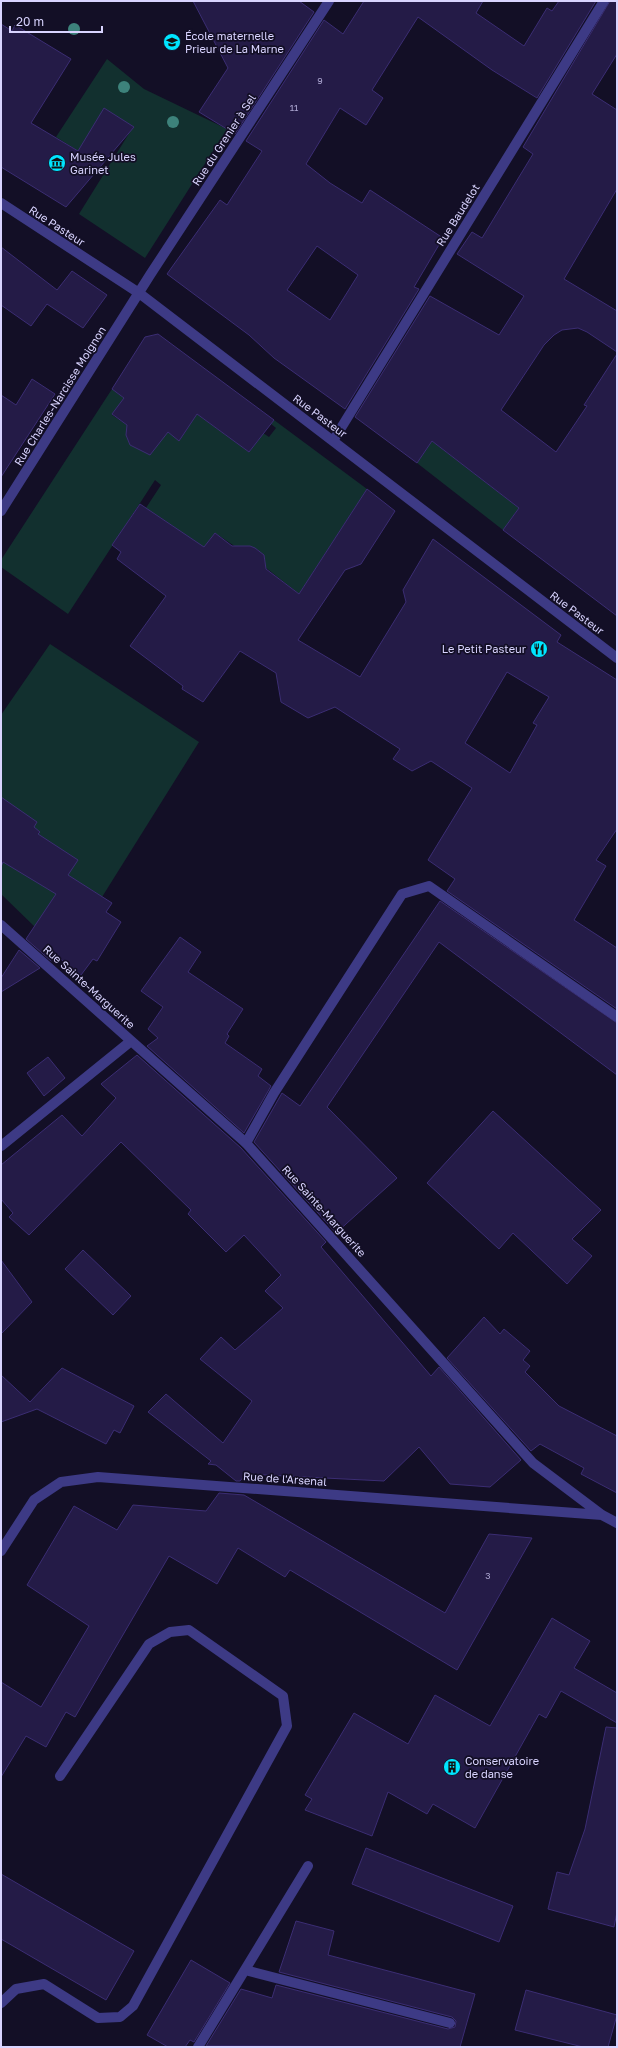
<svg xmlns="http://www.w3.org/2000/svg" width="618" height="2048" viewBox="0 0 618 2048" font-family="'Golos Text',sans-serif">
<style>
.green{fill:#12302f}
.building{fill:#241b47;stroke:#3b2d73;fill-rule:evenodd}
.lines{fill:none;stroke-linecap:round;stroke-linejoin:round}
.lane{stroke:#3d3a85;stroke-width:10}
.street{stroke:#3d3a85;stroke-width:10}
.tree{fill:#3d827b}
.labels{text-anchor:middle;stroke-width:3.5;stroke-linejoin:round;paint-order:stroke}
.number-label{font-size:9px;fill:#aca6d1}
.poi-label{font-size:11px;fill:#d9d4ff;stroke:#130f26;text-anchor:start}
.street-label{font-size:11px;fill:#d9d4ff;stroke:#130f26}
</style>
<rect width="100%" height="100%" fill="#130f26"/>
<path class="green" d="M107,59l37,30 83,40 -82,129 -66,-44 54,-87 -55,24 -22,-14z
M112,389l12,9 -12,17 15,10 2,17 39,-10 12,8 17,-26 52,38 14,-19 6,4 7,-9 -5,-4 3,-4 93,69 -68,105 -34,-27v-8l-7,-9 -8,-4 -8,5 -27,-18 -17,22 -56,-41 19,-29 -6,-5 -87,134 -67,-47v-7z
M432,441l87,67 -16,22 -86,-67z
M50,644l149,98 -97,155 -12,-8 -34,5 -21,33 -34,-33v-179z"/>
<path class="building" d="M193,1h106l15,11 -79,122 -36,-22 29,-44z
M364,1h119l-7,12 48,33 23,-38 5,3 7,-10h37l-59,97 -45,-28 -74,-53 -46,73 11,8 -17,27 -26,-17 -34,56 24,19 32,20 8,-13 73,48 -29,49 5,2 -74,120 -71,-51 -25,-23 -82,-61 53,-74 7,5 35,-54 -16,-10 78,-121 19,14zM317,246l41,29 -28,45 -43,-30z
M610,1h7v53l-25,40 25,16v79l-53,90 53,32v41l-30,-20 -9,-4 -16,2 -8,5 -10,10 -43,65 55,42 31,-46 -3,-1 33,-51v262l-114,-86 16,-22 -87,-67 -15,22 -62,-46 75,-121 69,39 25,-39 -67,-42 15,-22 10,6 37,-61 14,-23 -10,-7z
M1,24l11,7 3,-6 56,34 -40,64 47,28 26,-43 30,19 -68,80 -65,-40z
M1,247l56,43 15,-19 35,24 -24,33 -36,-24 -16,22 -30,-21z
M158,334l116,86 -25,32 -52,-38 -18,27 -11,-9 -18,23 -20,-10 -4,-10 1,-10 -15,-11 12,-16 -12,-9 33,-52z
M32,379l23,15 -54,83v-82l15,10z
M367,489l28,22 -34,53 -16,6 -47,70 62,37 46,-75 -3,-12 30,-51 128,96 -4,7 60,38v149l-21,31 10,6 -32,54 43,28v61l-170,-118 8,-12 -27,-19 44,-72 -41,-27 -19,10 -19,-12 7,-10 -65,-42 -27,11 -27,-16 -5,-29 -36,-22 -37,51 -21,-13 1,-3 -53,-40 36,-50 -49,-37 4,-7 -9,-7 28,-41 64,43 11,-14 17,13h18l5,2 9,7 2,14 33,25zM507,672l42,25 -16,26 4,2 -27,48 -45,-30z
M1,797l36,25 -3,5 6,5 -2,2 40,26 -10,15 44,28 -6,9 15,10 -24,39 -4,-2 -12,16 -23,-18 -7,4 -25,-22 30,-45 -53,-32 -2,5z
M440,901l177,122v52l-178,-133 -112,165 70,71 -61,55 -82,-91 28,-49 18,13z
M180,937l21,15 -13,20 55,37 -16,25 2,2 -4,7 37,26 -4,7 13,10 -27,47 -97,-87 11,-8 -10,-9 15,-22 -22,-16z
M19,950l21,18 -39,24v-14z
M137,1055l104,93 85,94 -5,5 110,129 8,-9 82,93 -31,27 -40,-3 -31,-37 -35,34 -138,-7 -6,7h-4l-20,-16 -8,-1 3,-3 -63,-49 18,-18 57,49 29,-42 -52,-42 21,-22 14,13 48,-42 -18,-17 16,-16 -37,-40 -18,17 -38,-38 3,-4 -70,-68 -92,93 -20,-18 4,-4 -12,-14v-34l61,-50 20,21 34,-38 -15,-14z
M48,1057l17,21 -21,18 -17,-23z
M493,1111l108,99 -29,29 20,17 -25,28 -54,-51 -14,16 -72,-66z
M83,1250l48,46 -18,19 -48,-46z
M1,1260l31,42 -31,32z
M484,1317l16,17 4,-5 26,22 -7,9 7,6 -5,6 34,34 58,30v57l-36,-19 3,-6 -44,-24 -9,7 -84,-93z
M62,1368l72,38 -14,27 -6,-3 -8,14 -69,-35 -36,13v-47l29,27z
M219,1493l25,2 201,118 44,-79 43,4 -75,132 -167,-100 -5,7 -47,-29 -21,36 -48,-28 -94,161 -9,-5 -20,35 -20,-11 -25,41v-95l40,25 48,-81 -62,-41 47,-79 43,24 16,-25 73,6z
M552,1618l38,23 -16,27 43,25v30l-56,-32 -15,27 -7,-4 -64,114 -42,-24 -6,10 -39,-22 -16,44 -67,-26 7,-11 -7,-4 49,-82 54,31 27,-49 55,31z
M606,1727l11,1v184l-3,15 -66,-18 9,-37 12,3 16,-46z
M366,1848l147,58 -14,36 -147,-58z
M1,1874l133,77 -28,49 -105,-61z
M296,1921l38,10 -6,24 147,39 -15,53 -254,-1 35,-57 31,9 4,-13 172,44 7,-2 1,-6 -4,-4 -173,-45z
M191,1960l39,23 -36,59 -4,-2 -5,7h-17l-21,-12z
M526,1990l91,25 -9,32h-25l-68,-17z"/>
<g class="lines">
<path class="lane" d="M246,1143l28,-50 128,-199 27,-8 188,131
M245,1970l205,53
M1,2003l15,-14 28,-5 54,34 22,-1 13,-11 154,-280 -4,-30 -94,-66 -19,2 -21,12 -89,132
M198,2047l110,-181"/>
<path class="street" d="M1,203l138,90 478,365
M333,441l271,-440
M1,511l149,-236 179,-274
M1,925l245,218 287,320 69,52 15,8
M1,1146l130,-105
M1,1551l33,-51 27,-18 37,-5 504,38"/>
</g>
<g class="tree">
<circle cx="74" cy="29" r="6"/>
<circle cx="124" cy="87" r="6"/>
<circle cx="173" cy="122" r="6"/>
</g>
<defs>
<g id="school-disc" transform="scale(0.9)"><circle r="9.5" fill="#00e5ff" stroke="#130f26"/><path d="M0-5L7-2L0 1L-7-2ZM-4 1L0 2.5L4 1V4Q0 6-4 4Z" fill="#111"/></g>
<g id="museum-disc" transform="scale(0.9)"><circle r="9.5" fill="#00e5ff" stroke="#130f26"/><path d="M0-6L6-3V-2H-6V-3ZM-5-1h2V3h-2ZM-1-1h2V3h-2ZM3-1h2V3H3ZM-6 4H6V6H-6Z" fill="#111"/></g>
<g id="restaurant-disc" transform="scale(0.9)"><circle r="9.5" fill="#00e5ff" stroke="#130f26"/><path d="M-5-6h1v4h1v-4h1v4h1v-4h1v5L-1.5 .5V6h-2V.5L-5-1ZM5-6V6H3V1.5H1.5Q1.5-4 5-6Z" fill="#111"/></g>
<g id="building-disc" transform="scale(0.9)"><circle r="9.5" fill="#00e5ff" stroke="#130f26"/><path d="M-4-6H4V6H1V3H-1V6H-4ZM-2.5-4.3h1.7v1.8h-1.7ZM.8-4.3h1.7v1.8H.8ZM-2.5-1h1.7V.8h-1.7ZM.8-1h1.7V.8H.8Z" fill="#111"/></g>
</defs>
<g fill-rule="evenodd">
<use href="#school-disc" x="172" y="42"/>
<use href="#museum-disc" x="57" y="163"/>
<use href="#restaurant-disc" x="539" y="649"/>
<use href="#building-disc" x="452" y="1767"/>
</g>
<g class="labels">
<g class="number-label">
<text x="320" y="84">9</text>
<text x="294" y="111">11</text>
<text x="488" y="1579">3</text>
</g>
<g class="poi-label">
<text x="185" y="40">École maternelle<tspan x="185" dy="13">Prieur de La Marne</tspan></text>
<text x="70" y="161">Musée Jules<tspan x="70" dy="13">Garinet</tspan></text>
<text x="526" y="653" text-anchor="end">Le Petit Pasteur</text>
<text x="465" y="1765">Conservatoire<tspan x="465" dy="13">de danse</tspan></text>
</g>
<g class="street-label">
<text transform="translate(224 140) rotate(-57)" y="4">Rue du Grenier à Sel</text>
<text transform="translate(458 215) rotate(-58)" y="4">Rue Baudelot</text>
<text transform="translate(57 226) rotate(33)" y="4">Rue Pasteur</text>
<text transform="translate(60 396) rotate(-58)" y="4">Rue Charles-Narcisse Moignon</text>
<text transform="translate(320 416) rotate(37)" y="4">Rue Pasteur</text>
<text transform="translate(577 613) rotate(37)" y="4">Rue Pasteur</text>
<text transform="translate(89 987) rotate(42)" y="4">Rue Sainte-Marguerite</text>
<text transform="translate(324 1211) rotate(48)" y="4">Rue Sainte-Marguerite</text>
<text transform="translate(285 1479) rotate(4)" y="4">Rue de l'Arsenal</text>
</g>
</g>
<rect width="618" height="2048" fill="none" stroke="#d9d4ff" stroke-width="4"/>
<path d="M10 26v6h92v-6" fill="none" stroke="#d9d4ff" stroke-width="2"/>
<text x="16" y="26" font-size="12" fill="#d9d4ff" stroke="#130f26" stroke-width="3" paint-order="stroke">20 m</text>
</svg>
